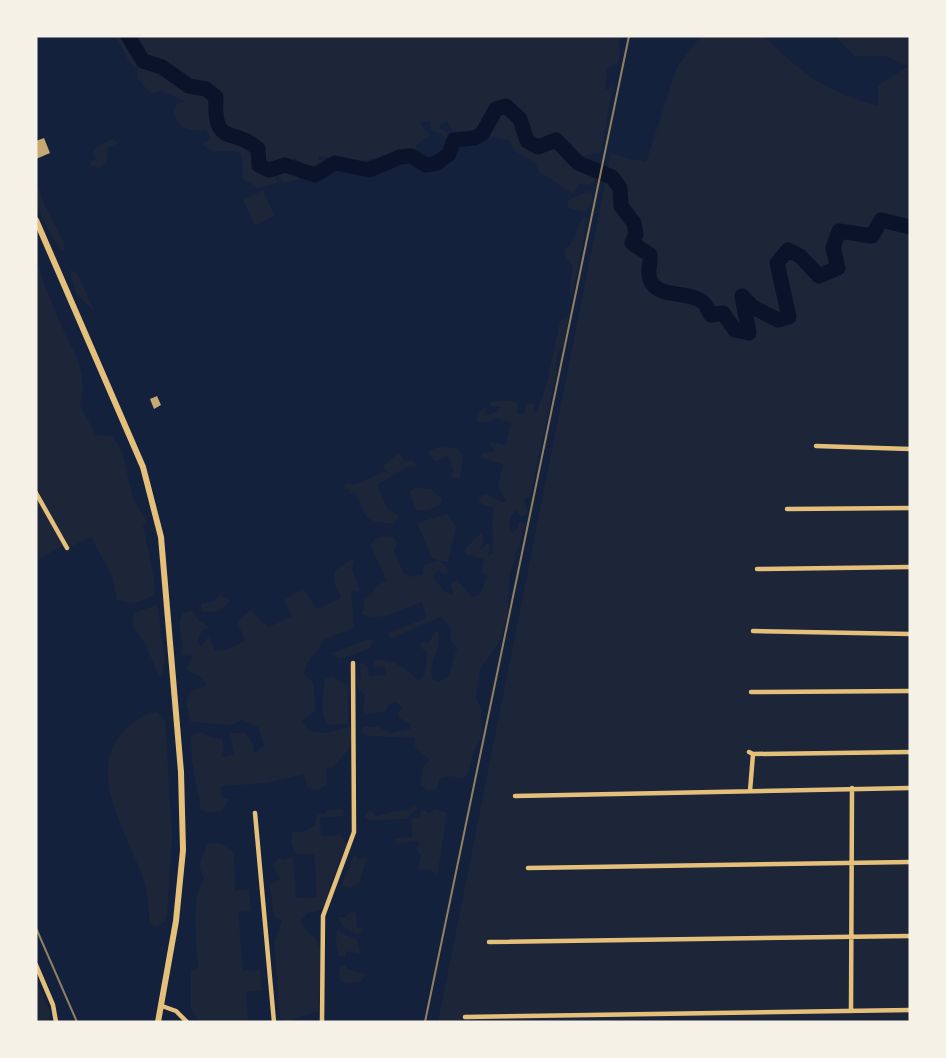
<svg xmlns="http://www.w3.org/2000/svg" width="946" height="1058" viewBox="0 0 946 1058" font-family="'Roboto Serif',serif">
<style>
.green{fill:#1d2539}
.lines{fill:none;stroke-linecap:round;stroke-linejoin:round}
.river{stroke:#0b132b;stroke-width:15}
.building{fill:#c6a872}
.minor{stroke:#e5c07b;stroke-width:4.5}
.tertiary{stroke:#e5c07b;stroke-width:6}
.rail{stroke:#918062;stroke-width:2}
</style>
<rect width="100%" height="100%" fill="#14213d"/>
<path class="green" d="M114,36h506c-3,10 1,17 -2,27l-11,6 -2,21 8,-4 -12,67 -19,3 -7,-6 -4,-8 -7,-1 -3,8 3,9 9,4 12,-2 3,13 6,-7 5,5 -3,9 -7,5 -10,-1 -5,10 -36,-23 -2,-7 -21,-13 -5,-10 -32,-8 -25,-1 -6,-11 -6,3 -1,4 9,5v13l-7,-12 -10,-3 -3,-10h-9l3,8 8,6 -10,6 -9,11 -11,1 -7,8 -6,-2 -8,4 -8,-5 -14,6 -39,-9 -1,4 18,7 -5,6 -9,2 -28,-16v14l5,7 -15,4 -9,-9 2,9 -18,5 -16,-9 -1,-23 -3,-4c-16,-3 -24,4 -37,-8l9,-6 -5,-8c-17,1 -27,0 -33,-18l3,-7 9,-4 -25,-10 -10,2 -12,-14v-11c-15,-8 -13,-21 -24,-32z
M701,36h63c39,39 61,55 114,70v-20l30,-20 -23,-10h-31l-19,-20h75v986h-472l173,-868 35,8 31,-95z
M112,139l8,4 -12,4 -2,16 -6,4 -8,-1 -2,-4 6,-4 -4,-5 6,-7z
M37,183l8,23 19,37 -1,8 -4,-3c-10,-19 -29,-44 -22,-65z
M263,190l12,26 -20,9 -12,-25z
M591,191c3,10 1,15 -7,21l-17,-4 2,-9z
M588,216l-16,82 -3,-6 4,-26 -7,-9 -2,-9 6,-2 12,-27z
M36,258c5,10 6,21 10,31 7,15 13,32 20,47 13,24 21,42 14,70l16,29 16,1 10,15 11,47 14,24 -4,3 12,59 -2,12 -21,8 -15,-4 -5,-24 -21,-39 -27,13 -2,-4 -26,15z
M70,270l7,3 18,39 -19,-18z
M569,315l-6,32 -6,7 -1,21 -26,122 -6,1 4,16 -7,3 -4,-7 -6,5 -2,10 3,8 6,-5v-6l8,1 -16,50 -3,46 -7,22 -20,28 -4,29 5,11 1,26 -9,18 -4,18 -6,8 -13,-3 -11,3 -2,9 -9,3 -8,-6 3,-18 7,-7 -15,-13v-9l-46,-2 -8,-4 2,-5h16l11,6 20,-4 1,-5 -12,-6 -1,-5 4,-6 -6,-5 -7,2 -3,7 -18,3 -5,-3 2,-16 -7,-7 -2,-7 5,-3 -2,-12 3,-4 6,4 1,10 17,-1 -1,-9 -12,1 1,-6c19,-5 31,8 44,19l6,-4 4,-23 -7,-5v-6l8,1 5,-10 4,-2c5,17 -10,30 -6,48l7,3 9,-5 9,-29 -7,-8 2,-10 -11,-13 -50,22 -3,-6 39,-15 -5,-16c-20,7 -41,21 -61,12l3,-6 -1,-10 8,-3 6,-10 10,-4 -17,-36c6,-9 13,-10 23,-8l4,5 -3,9 9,21 9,5 11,-3v-8l17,-6 -8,-2 -15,-35 30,-9 9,13 -8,35 -8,-1 8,8 -1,6 -9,-4 -5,6 11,14 10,4 -4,-12 7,-3 15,17 8,-2 7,-19 -6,-5 3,-12 -17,-4 -3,-5 17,-17 3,5 -4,12 7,-7 3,1 -2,12 5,-3c1,-17 -2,-27 1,-45l-12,-3 -4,-7 7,-4 17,8h5l-9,-15 5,-23 -22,-6 2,-5 12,-2 -6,-9 17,3 5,-23 -17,-4c-8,6 -11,7 -19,1l11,-14 -1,8 2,2 11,-4 3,-5 -8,1 -4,-4c6,-3 23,-4 29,1l-1,10 7,-1 2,-9h10l-4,9 5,-2 10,-28 13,-62z
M443,446l14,3 6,6 -3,23h-7l-3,-4 4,-2 -6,-16 -12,5 -7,-6v-5z
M399,452l6,9 7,-1 6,6 -11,1 -30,18 10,23 12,8 -5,8c-33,-4 -25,-3 -39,-32l-6,2v-4l-6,-1 3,-5h10l27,-12 5,1 -5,-7z
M414,487l17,2 11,10 -1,5 -12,6h-13l-6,-18z
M354,558l-2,12 8,21 -9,1 3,36 -33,13 -2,9c-9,6 -12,13 -15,24l10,9 1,28 -13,10 7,10 15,2 26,-6c7,18 -6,27 -17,40l-7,1 1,17c-7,5 -12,7 -20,2l-3,-13 -37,9 -46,3 1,13h7l-7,12 -14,2 -7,-3 -9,-48 -1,-27 10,-3 9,5 12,2 2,8 -2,10 12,-3 -4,-21h15l8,10 1,10 10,-7 -6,-19 -17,-7 -9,5 -41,-3 -5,-19 3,-11 18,-7 -8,-9 -13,-6 6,-14 -12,-1c7,-15 -6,-24 3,-42l10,-2 5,9 11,7 -8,5 -4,11 4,3 8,-9 6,14 14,-2 16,-8 -8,-20 13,-11 18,17 24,-10 -8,-17 19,-12 14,21 24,-11 -7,-17v-10z
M220,595l10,6c-8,11 -15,12 -29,10v-7l13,-3z
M157,605l8,56 -3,6 2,8 -5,2 -14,-34 -12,-16 1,-14z
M369,639l4,2 -4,8 -29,10 -10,-5z
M333,677l15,9v38l-20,1c-10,-16 -4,-29 -3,-46z
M157,712l8,8 7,117 -5,76 -2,9 -10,5 -6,-4c0,-16 -1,-30 -6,-45 -15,-44 -60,-109 -17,-149 11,-10 17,-15 31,-17z
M415,804l2,5 -11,10 -36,1 -5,-2v-3l5,-5 6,6c10,-1 20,-7 29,-5z
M342,809l3,7 -25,2 1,18 21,-1 5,10 -17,38 -1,17 -9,10 -12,3 -8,8c5,11 17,15 20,27 4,15 -1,46 -2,63l-33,11 -5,-4 -6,-75 8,-22 -8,-5 -4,-31 10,-6 -7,-13 5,-8 6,2 9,-4 3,42 21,-1 -3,-43 -17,1 -6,-12 1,-12 11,1 12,-7 2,-10 9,-2 1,-3z
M421,809l8,4 7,-4 11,4 -10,64 -6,-7 -13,-1 3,-14 -5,-5 4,-6 -2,-3 -22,3 -2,-6 18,-1 -1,-18 9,-2z
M208,843l14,1 12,9 1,38 14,-2 2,22 -13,1 5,59 17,-1 2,20 -16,2 2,30h-49l-8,-13v-37l7,-5c-1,-21 -8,-72 6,-87l-5,-15z
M354,855l4,4 9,-2 -7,25 -9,6 -10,-2z
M350,912l6,1 1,14 8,2 -8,6 -14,-9 -5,-9h8z
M337,930l20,10 3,14 -14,-3 -1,6 -6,-1 -3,-14z
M346,965v4l21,5 -7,8 -12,2 -8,-4 -1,-12z
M36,979l14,34 -1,9h-13z"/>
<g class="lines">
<path class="river" d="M128,36l15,25 19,6 27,19 17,3 10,8c-3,52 18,29 42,52l1,16 10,5 16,-5 30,10 20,-12 34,7 31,-13 11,-1 15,9 11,-2 12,-9 5,-14 20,-2 8,-4 14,-25 10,-3 14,13 7,22 11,6 18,-7 22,23 34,14 8,11 1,18 13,17 2,11 -4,9 18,12c1,7 -2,14 -1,19 2,27 41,15 55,29 3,3 5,9 7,12l12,-2 12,17 14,3 -7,-37 11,11 25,13 11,-3 -12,-54 11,-13 12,6 19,20 19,-8 -5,-20 6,-17 33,5 9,-16 29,7"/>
</g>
<path class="building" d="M44,138l6,15 -14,6v-18z
M157,396l4,9 -7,4 -4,-10z"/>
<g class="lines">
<path class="minor" d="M816,446l94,3
M36,493l31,55
M787,509l123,-1
M757,569l153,-2
M753,631l157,3
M751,692l159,-1
M749,752l4,2 157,-2
M750,791l3,-37
M515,796l395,-8
M255,813l19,209
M528,868l382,-6
M489,942l421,-6
M36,965l17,40 3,17
M162,1006l14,5 11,11
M851,1009l1,-221
M465,1017l445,-7
M322,1022l1,-106 31,-84 -1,-169"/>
<path class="tertiary" d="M36,220l107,247 18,70 20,235 2,78 -7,71 -18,101"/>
<path class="rail" d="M36,928l41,94
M425,1022l204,-986"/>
</g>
<rect width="946" height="1058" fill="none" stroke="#f6f1e7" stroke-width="75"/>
</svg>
